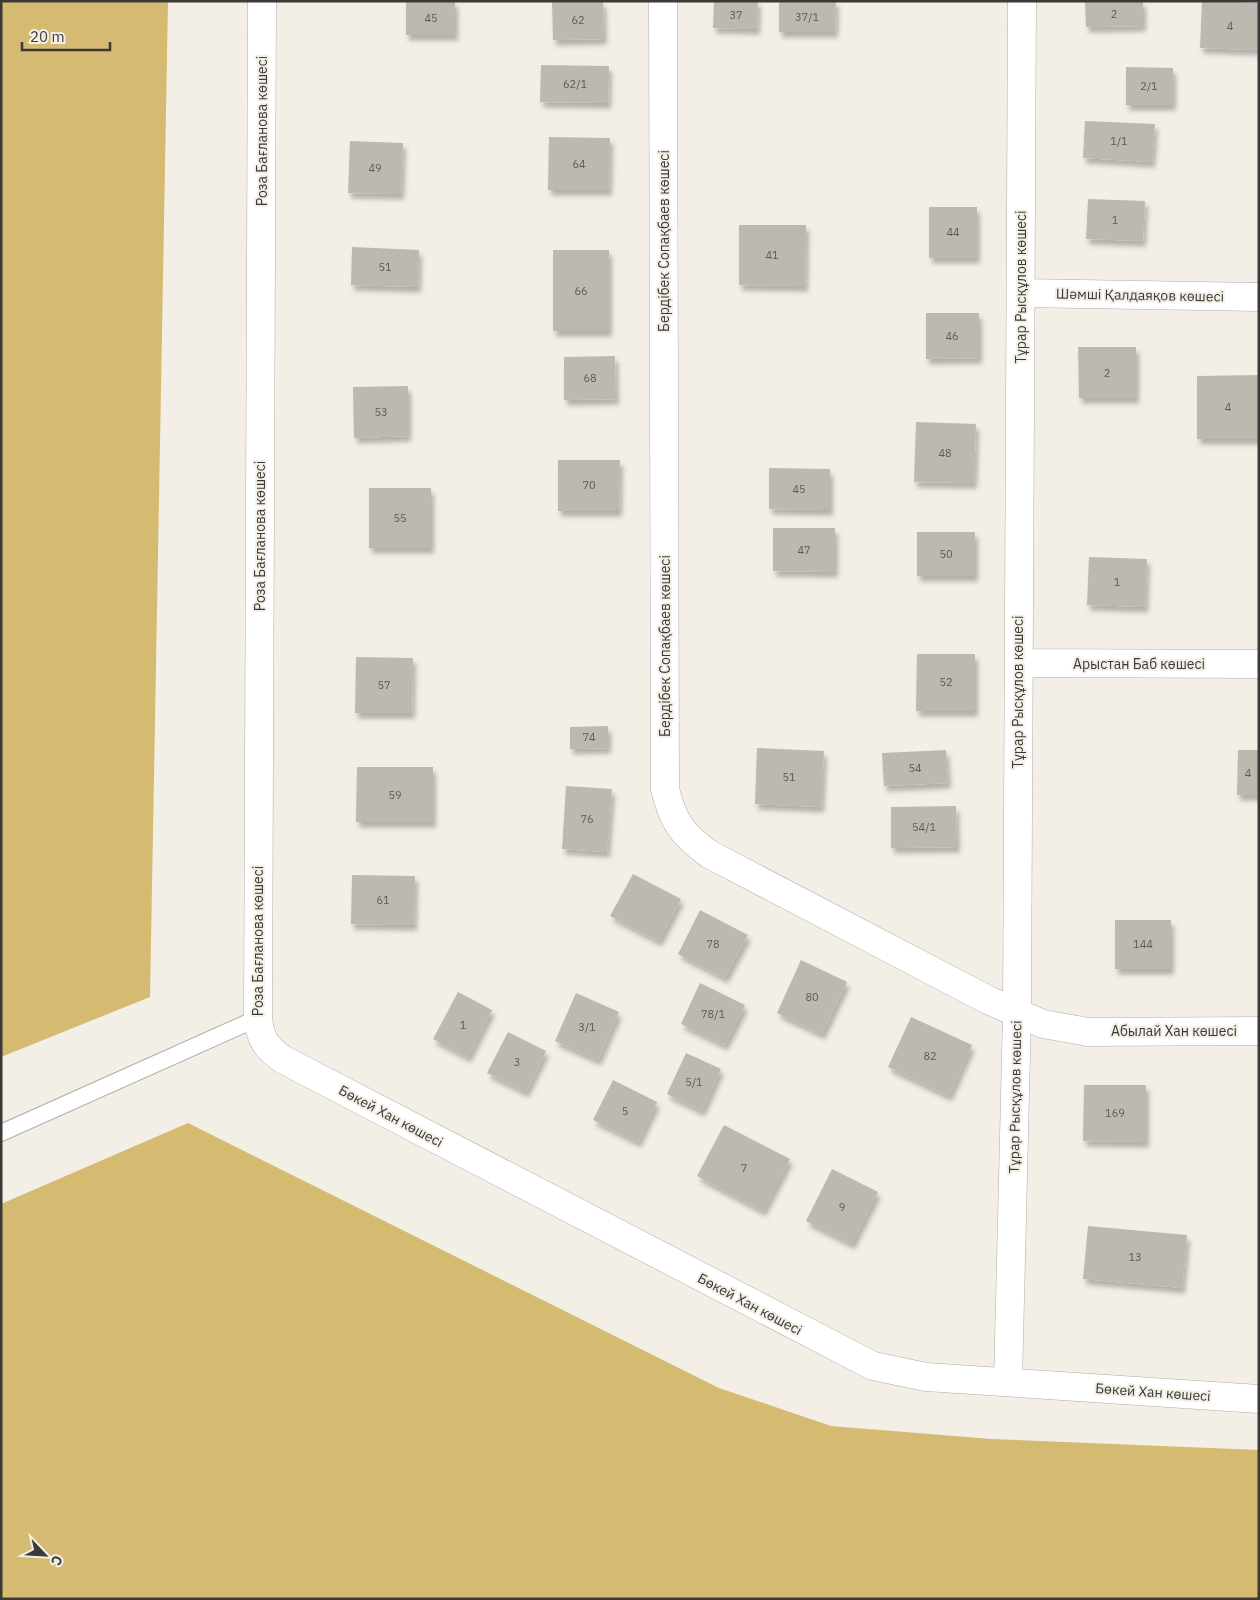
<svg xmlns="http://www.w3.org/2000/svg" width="1260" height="1600" viewBox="0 0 1260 1600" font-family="'IBM Plex Sans',sans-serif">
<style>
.green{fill:#d5ba71}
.building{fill:#bcb9b1;filter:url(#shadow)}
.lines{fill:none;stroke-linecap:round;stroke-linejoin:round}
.service-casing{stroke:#b0ada5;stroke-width:18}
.minor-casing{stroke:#b0ada5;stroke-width:29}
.service{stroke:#fff;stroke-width:16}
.minor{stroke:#fff;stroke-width:28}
.labels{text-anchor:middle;stroke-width:4;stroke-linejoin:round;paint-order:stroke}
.number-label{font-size:11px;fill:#5b5a55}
.street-label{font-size:14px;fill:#3b3a36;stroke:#f3efe7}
</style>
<defs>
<filter id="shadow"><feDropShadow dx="3" dy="5.5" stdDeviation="2.5" flood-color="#0004"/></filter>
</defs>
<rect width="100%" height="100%" fill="#f3efe7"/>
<path class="green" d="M1,1h167l-18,996 -149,60z
M188,1123l531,265 112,38 160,13 268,11v149h-1258v-395z"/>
<path class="building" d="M406,1h49v34h-49z
M552,1h51l1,38 -51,1z
M714,1h44l-1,28 -44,-1z
M779,1h57l-1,31h-56z
M1085,1h58v25l-57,1z
M1202,1l57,2v47l-59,-2z
M541,65l68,1 -1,37 -68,-1z
M1126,67l47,1v37h-47z
M1085,121l70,3 -3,38 -69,-4z
M549,137l61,1 -1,52h-61z
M350,141l53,2 -2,51 -53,-1z
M1088,199l57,2 -2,40 -57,-2z
M929,207h48v51h-48z
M739,225h67l-1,61 -66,-1z
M352,247l67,3 -1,37 -67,-2z
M553,250h56v81h-56z
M926,313h53v45l-53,1z
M1078,347h58v51h-57z
M615,356l1,43 -52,1v-43z
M1259,375v64h-62v-63z
M408,386v50l-54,2 -1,-51z
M916,422l60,2 -2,59 -60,-1z
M558,460h62l-1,51h-61z
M769,468l61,1v41l-61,-1z
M369,488h62v60h-62z
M773,528h62v44l-62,-1z
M917,532h58v44h-58z
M1089,557l58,2 -2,48 -58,-2z
M917,654h58v57h-59z
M356,657l57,1 -1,55h-57z
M608,726v22l-38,1v-22z
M757,748l67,3 -3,56 -66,-3z
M946,750l2,33 -64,3 -2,-33z
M1238,750h21v45h-22z
M357,767h76v55h-77z
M566,786l46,3 -5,63 -45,-3z
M956,806l1,41 -66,1v-41z
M633,874l48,25 -22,42 -49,-25z
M352,875l63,1 -1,49 -63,-1z
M700,910l48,25 -23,43 -47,-24z
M1115,920h56v49h-56z
M801,960l46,22 -25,52 -45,-21z
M700,983l45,22 -20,40 -44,-21z
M458,992l34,18 -24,47 -35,-18z
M576,993l43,19 -21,48 -43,-19z
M911,1017l61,28 -23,51 -61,-29z
M508,1032l38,19 -20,41 -39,-19z
M686,1053l35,16 -19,42 -35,-17z
M613,1080l44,22 -19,40 -45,-22z
M1084,1085h62v57l-63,-1z
M724,1125l66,34 -27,52 -66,-35z
M832,1169l46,23 -26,52 -46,-23z
M1088,1226l99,9 -5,53 -99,-9z"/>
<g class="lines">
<g class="service-casing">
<path id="service" d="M1,1133l257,-115"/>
</g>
<g class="minor-casing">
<path id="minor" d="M262,1l-4,1017c2,21 8,30 26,42l589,306 53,11 333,22
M663,1l2,788c8,33 17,45 44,65l279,146 55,24 45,8 171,-1
M1021,293l238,4
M1019,663l240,1
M1008,1382l9,-368 5,-1013"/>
</g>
<use href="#service" class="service"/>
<use href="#minor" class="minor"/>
</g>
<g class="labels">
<g class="number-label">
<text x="1114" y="18">2</text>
<text x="736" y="19">37</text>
<text x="807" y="21">37/1</text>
<text x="431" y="22">45</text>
<text x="578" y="24">62</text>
<text x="1230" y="30">4</text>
<text x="575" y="88">62/1</text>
<text x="1149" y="90">2/1</text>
<text x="1119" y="145">1/1</text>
<text x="579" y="168">64</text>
<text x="375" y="172">49</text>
<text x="1115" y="224">1</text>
<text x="953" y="236">44</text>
<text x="772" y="259">41</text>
<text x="385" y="271">51</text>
<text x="581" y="295">66</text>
<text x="952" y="340">46</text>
<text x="1107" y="377">2</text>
<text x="590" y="382">68</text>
<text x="1228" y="411">4</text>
<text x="381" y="416">53</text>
<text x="945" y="457">48</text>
<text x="589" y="489">70</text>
<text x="799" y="493">45</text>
<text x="400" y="522">55</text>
<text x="804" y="554">47</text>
<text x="946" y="558">50</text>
<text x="1117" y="586">1</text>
<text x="946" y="686">52</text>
<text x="384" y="689">57</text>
<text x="589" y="741">74</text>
<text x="915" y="772">54</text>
<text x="1248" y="777">4</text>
<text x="789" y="781">51</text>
<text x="395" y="799">59</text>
<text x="587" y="823">76</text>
<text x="924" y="831">54/1</text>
<text x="383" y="904">61</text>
<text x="713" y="948">78</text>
<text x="1143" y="948">144</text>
<text x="812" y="1001">80</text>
<text x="713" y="1018">78/1</text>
<text x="463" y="1029">1</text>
<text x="587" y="1031">3/1</text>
<text x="930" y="1060">82</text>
<text x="517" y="1066">3</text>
<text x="694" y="1086">5/1</text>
<text x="625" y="1115">5</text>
<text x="1115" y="1117">169</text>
<text x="744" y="1172">7</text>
<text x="842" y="1211">9</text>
<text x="1135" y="1261">13</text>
</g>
<g class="street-label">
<text transform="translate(262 131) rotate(-90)" y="5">Роза Бағланова көшесі</text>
<text transform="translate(664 241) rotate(-90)" y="5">Бердібек Сопақбаев көшесі</text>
<text transform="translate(1021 287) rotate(-90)" y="5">Тұрар Рысқұлов көшесі</text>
<text transform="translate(1140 295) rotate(1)" y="5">Шәмші Қалдаяқов көшесі</text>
<text transform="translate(260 536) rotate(-90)" y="5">Роза Бағланова көшесі</text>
<text transform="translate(665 646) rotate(-90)" y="5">Бердібек Сопақбаев көшесі</text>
<text x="1139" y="669">Арыстан Баб көшесі</text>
<text transform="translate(1018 692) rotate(-90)" y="5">Тұрар Рысқұлов көшесі</text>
<text transform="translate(258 941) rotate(-90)" y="5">Роза Бағланова көшесі</text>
<text x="1174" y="1036">Абылай Хан көшесі</text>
<text transform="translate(1015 1097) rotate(-89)" y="5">Тұрар Рысқұлов көшесі</text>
<text transform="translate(391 1116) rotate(28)" y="5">Бөкей Хан көшесі</text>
<text transform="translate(750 1304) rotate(28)" y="5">Бөкей Хан көшесі</text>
<text transform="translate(1153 1392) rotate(4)" y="5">Бөкей Хан көшесі</text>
</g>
</g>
<rect width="1260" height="1600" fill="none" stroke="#3b3a36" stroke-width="5"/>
<g transform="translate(45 1555) rotate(115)" stroke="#f3efe7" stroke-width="4" paint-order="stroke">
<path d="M0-4L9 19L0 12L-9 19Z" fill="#3b3a36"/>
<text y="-8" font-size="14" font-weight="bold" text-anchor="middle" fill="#3b3a36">С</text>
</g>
<path d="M22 42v8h88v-8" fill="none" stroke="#3b3a36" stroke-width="2.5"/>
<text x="30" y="42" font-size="15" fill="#3b3a36" stroke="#f3efe7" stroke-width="4" paint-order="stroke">20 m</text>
</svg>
